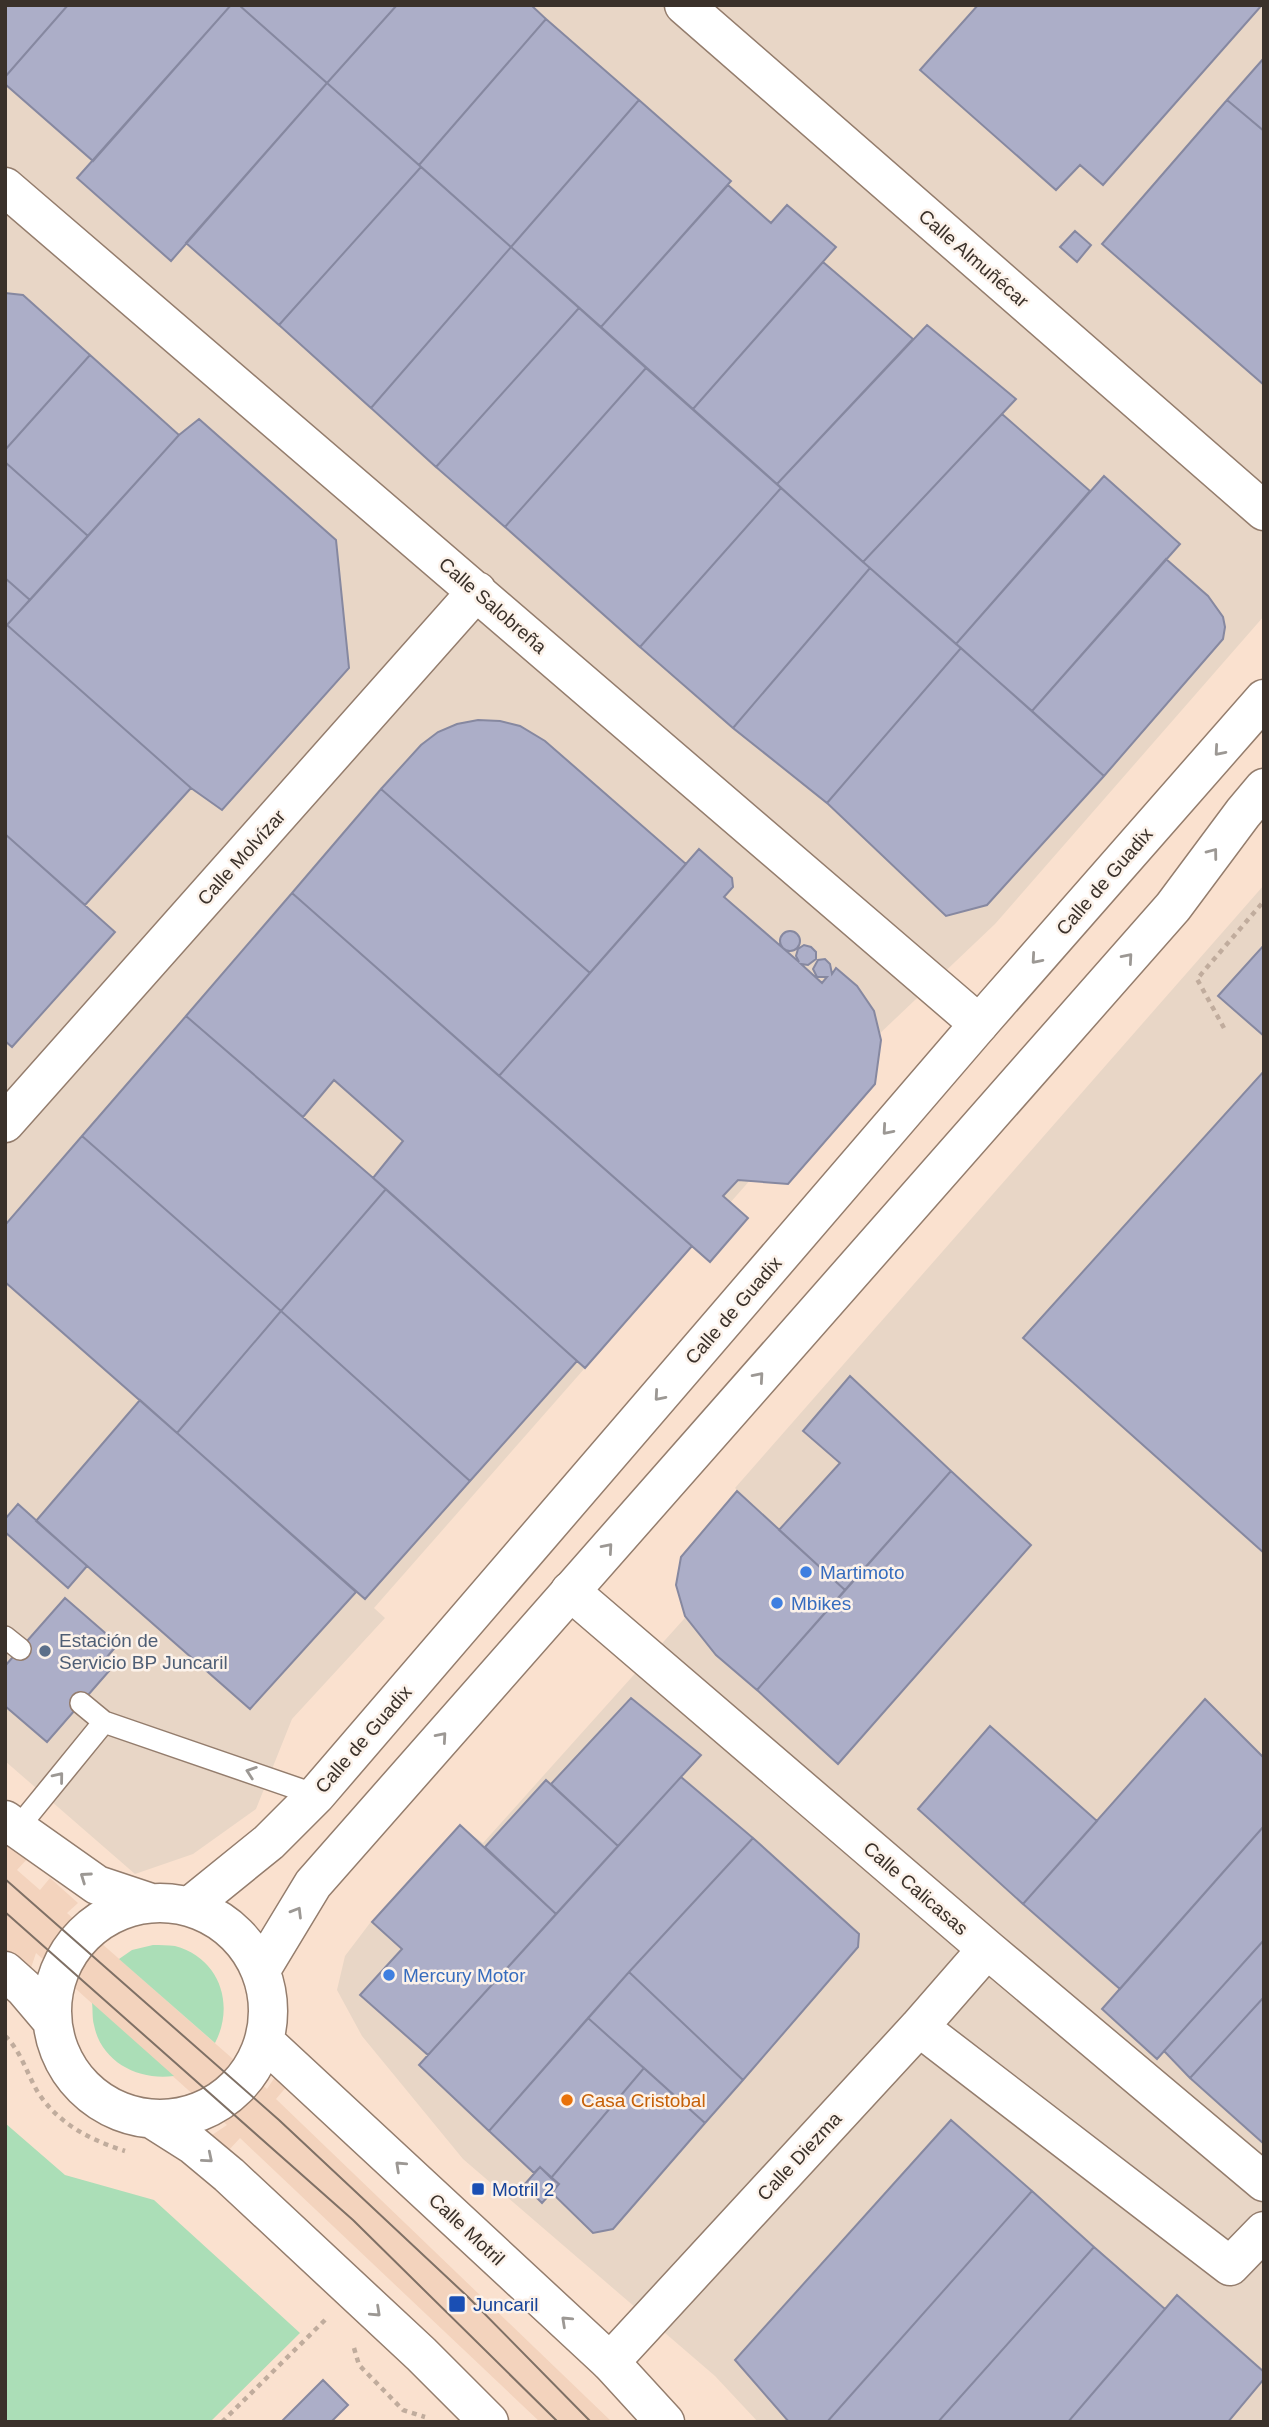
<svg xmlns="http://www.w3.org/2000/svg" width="1269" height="2427" viewBox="0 0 1269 2427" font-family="Helvetica,sans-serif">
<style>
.built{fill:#f3d3bd}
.industrial{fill:#e8d6c6}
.green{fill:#abdeb7}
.building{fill:#acaec8;stroke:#8688a0;stroke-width:2}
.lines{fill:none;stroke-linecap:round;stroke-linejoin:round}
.service-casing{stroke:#947d6d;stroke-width:24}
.minor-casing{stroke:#947d6d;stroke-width:41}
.tertiary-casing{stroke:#947d6d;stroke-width:41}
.path{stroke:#c0ac9d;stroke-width:4.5;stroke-dasharray:5 5;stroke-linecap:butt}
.service{stroke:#fff;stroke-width:21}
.minor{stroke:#fff;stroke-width:38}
.tertiary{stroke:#fff;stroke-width:38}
.tram{stroke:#7f7065;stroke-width:2}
.oneway{stroke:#9c9894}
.shop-dot{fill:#3f7fe0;stroke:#fcf2ea;stroke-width:2.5}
.service-dot{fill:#5c6f8a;stroke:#fcf2ea;stroke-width:2.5}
.food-dot{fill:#e8710a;stroke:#fcf2ea;stroke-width:2.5}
.transit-dot{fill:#1a4fb4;stroke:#fcf2ea;stroke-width:2.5}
.labels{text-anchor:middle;stroke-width:5;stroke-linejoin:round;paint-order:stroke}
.street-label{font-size:19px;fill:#3a312a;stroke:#fcf2ea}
.shop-label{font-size:19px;fill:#366cbe;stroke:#fcf2ea;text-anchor:start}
.service-label{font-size:19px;fill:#4e5e75;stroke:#fcf2ea;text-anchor:start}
.food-label{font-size:19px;fill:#c56008;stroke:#fcf2ea;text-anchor:start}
.transit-label{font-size:19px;fill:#164399;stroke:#fcf2ea;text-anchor:start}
</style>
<rect width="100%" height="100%" fill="#fae1cf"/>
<path class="built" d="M5,1837l23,21 -11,12 23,20 10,-12 28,25 -11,10 200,176 10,-15 11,11 -12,14 336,323h-72l-300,-284 -11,12 -17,-15 15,-10 -191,-172 -6,18 -25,-22v-19l2,-3 -2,-2z"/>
<path class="industrial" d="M5,5h1259v611l-269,308 -120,114 -501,570 11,10 -93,101 -36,90 -63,45 -58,20 -130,-113z
M1264,885v1537h-506l-43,-46 -252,-217 -101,-123 -25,-46 8,-34 25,-33 89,-97 24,17 288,-321 -36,-34z"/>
<path class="green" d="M153,1945c7,0 15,0 22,1 45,12 60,59 40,97l-96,-84 13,-9z
M92,2003l82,73c-35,5 -73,-14 -80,-51 -2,-7 -1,-15 -2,-22z
M5,2123l60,52 89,25 146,133 -90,89h-205z"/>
<path class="building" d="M5,5h63l-63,72z
M68,5h163l-138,156 -88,-77v-7z
M231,5h8l88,78 -156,178 -94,-83z
M239,5h158l-70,78z
M397,5h134l15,14 -127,146 -92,-82z
M978,5h284l-159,180 -23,-20 -24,25 -136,-120z
M546,19l93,81 -128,147 -92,-82z
M1264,58v73l-37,-31z
M327,83l94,84 -142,158 -93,-82z
M639,100l92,81 -130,146 -90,-80z
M1227,100l37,31v254l-162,-141z
M421,167l90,80 -140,161 -92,-83z
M728,185l43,38 16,-18 49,42 -143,162 -92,-82z
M1075,231l16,14 -14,17 -17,-15z
M511,247l68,61 -143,159 -65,-59z
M823,262l90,77 -136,145 -84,-75z
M5,293l18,2 67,60 -85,95z
M579,308l67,60 -141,159 -69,-60z
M927,325l89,74 -153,163 -86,-78z
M90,355l89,80 -91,101 -83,-74v-12z
M646,368l135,120 -141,159 -135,-120z
M1002,414l88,77 -134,153 -93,-82z
M199,419l137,121 13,128 -127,142 -31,-22 -184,-163 172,-190z
M5,462l83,74 -58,64 -25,-22z
M1104,476l76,68 -148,167 -76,-67z
M781,488l89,80 -137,160 -93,-81z
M1166,559l42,37 15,21 2,10 -2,12 -119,137 -72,-65z
M870,568l91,80 -134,155 -94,-75z
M5,578l25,22 -25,27z
M7,625l184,163 -106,117 -80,-71v-207z
M961,648l143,128 -117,129 -41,11 -119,-113z
M478,720l22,1 20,5 25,15 141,123 -96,109 -209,-184 40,-44 17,-13 19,-8z
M381,789l209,184 -91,103 -207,-183z
M5,834l110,98 -103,115 -7,-6z
M699,849l33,29 1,9 -9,10 75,65 -3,-6 2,-7 6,-4 7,2 5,5v7l-8,6 -7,-1 21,19 5,-6h-10l-4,-8 5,-9 7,-1 5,5 2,10 4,-6 21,18 17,25 7,29 -6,44 -87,100 -50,-4 -15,16 25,22 -38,44 -211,-186z
M292,893l400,353 -107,122 -212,-190 30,-37 -69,-61 -31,37 -117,-101z
M780 941a10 10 0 1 1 20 0a10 10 0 1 1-20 0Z
M1264,945v91l-46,-40z
M186,1016l200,173 -105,122 -199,-175z
M1264,1071v482l-241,-215z
M82,1136l199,175 -104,122 -172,-151v-57z
M386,1189l191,172 -107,120 -189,-170z
M281,1311l189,170 -105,118 -188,-166z
M850,1376l101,95 -106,119 -66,-60 61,-67 -37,-32z
M140,1400l216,192 -106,117 -214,-188z
M951,1471l80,74 -193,219 -81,-74z
M737,1491l108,99 -88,100 -41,-35 -31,-39 -9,-31 5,-28z
M18,1504l69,62 -19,22 -63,-56v-13z
M65,1598l53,46 -17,20 8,7 -62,71 -42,-36v-40z
M631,1698l70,57 -83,91 -67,-62z
M1205,1699l59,59v68l-144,163 -97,-85z
M990,1726l107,95 -74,83 -105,-95z
M681,1777l72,61 -124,134 -140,159 -70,-66z
M546,1780l72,66 -62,68 -71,-67z
M460,1825l96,89 -128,141 -68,-60 42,-46 -30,-27z
M1264,1826v114l-107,119 -55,-50z
M753,1838l106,96 -1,13 -115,133 -114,-108z
M1264,1940v57l-74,81 -26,-27z
M629,1972l114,108 -38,43 -117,-105z
M1264,1997v147l-74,-66z
M588,2018l56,50 -93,110 -11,-11 -6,6 -45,-42z
M644,2068l61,55 -92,106 -20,4 -41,-40 7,-9 -8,-6z
M951,2120l81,71 -205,231h-38l-54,-62z
M540,2167l19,17 -17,19 -18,-18z
M1032,2191l62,56 -156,175h-111z
M1094,2247l71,62 -97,113h-130z
M1177,2295l87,77v7l-36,43h-160z
M323,2380l25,25 -17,17h-50z"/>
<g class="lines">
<g class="service-casing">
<path id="service" d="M5,1637l15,12
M81,1703l23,19 212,73
M16,1830l88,-108"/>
</g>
<g class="minor-casing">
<path id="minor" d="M5,187l974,837
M5,1123l472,-532
M570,1591l417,358 277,233
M919,2027l311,239 34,-35
M610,2362l309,-335 68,-78"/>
</g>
<g class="tertiary-casing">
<path id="tertiary" d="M684,5l580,506
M5,1820l92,65 51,17
M52 2011a108 108 0 1 1 216 0a108 108 0 1 1-216 0Z
M190,1906l79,-64 47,-47 663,-771 285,-325
M261,1970l52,-86 860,-977 70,-94 21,-25
M5,1971l19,17 28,33
M264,2041l346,321 55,60
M152,2119l41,26 36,30 192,179 68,68"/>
</g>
<path class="path" d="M1224,1028l-27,-49 67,-78
M5,2036c17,16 22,39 34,58 21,31 52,46 86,57
M354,2348l5,17 44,45 22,7
M222,2422l103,-102"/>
<use href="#service" class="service"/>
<use href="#minor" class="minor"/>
<use href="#tertiary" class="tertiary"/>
<path class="tram" d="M5,1879l274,241 188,176 124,126
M5,1912l348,308 205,202"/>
</g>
<defs><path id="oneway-chevron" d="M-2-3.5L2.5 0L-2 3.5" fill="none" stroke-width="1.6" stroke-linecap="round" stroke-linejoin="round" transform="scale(1.75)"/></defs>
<g class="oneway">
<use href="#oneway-chevron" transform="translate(1219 751) rotate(131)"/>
<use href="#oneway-chevron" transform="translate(1213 853) rotate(-53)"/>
<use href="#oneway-chevron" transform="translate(1128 958) rotate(-49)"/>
<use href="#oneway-chevron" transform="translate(1036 959) rotate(131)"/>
<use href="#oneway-chevron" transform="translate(887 1130) rotate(131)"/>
<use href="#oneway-chevron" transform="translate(759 1377) rotate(-49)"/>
<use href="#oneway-chevron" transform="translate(659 1396) rotate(131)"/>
<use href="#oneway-chevron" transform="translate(608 1548) rotate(-49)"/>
<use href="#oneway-chevron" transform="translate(442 1737) rotate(-49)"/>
<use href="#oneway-chevron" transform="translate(251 1772) rotate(-161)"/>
<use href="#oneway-chevron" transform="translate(59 1777) rotate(-51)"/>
<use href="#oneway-chevron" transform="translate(85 1877) rotate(-145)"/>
<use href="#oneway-chevron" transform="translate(297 1912) rotate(-59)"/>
<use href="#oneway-chevron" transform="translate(208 2158) rotate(40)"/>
<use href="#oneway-chevron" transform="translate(400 2166) rotate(-137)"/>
<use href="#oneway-chevron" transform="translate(376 2312) rotate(43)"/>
<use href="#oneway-chevron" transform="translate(566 2321) rotate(-137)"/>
</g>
<g class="shop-dot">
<circle cx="806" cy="1572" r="7"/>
<circle cx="777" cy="1603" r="7"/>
<circle cx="389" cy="1975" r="7"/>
</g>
<circle class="service-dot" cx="45" cy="1651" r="7"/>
<circle class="food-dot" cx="567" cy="2100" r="7"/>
<g class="transit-dot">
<rect x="471" y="2182" width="14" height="14" rx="3.5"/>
<rect x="448" y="2295" width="18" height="18" rx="3.5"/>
</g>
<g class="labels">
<g class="street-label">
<text transform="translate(974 258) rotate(41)" y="7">Calle Almuñécar</text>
<text transform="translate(493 605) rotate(41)" y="7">Calle Salobreña</text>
<text transform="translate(241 857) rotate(-48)" y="7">Calle Molvízar</text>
<text transform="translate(1104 881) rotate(-49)" y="7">Calle de Guadix</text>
<text transform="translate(733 1310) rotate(-49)" y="7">Calle de Guadix</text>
<text transform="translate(363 1739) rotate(-49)" y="7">Calle de Guadix</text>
<text transform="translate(916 1888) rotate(41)" y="7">Calle Calicasas</text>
<text transform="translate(799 2156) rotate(-47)" y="7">Calle Diezma</text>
<text transform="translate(467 2229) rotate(43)" y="7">Calle Motril</text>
</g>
<g class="shop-label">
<text x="820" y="1579">Martimoto</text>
<text x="791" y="1610">Mbikes</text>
<text x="403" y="1982">Mercury Motor</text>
</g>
<g class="service-label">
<text x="59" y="1647">Estación de<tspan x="59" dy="22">Servicio BP Juncaril</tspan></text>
</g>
<g class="food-label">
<text x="581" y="2107">Casa Cristobal</text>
</g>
<g class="transit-label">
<text x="492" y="2196">Motril 2</text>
<text x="473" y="2311">Juncaril</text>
</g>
</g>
<rect width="1269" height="2427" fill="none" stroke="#3a312a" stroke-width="14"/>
</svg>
